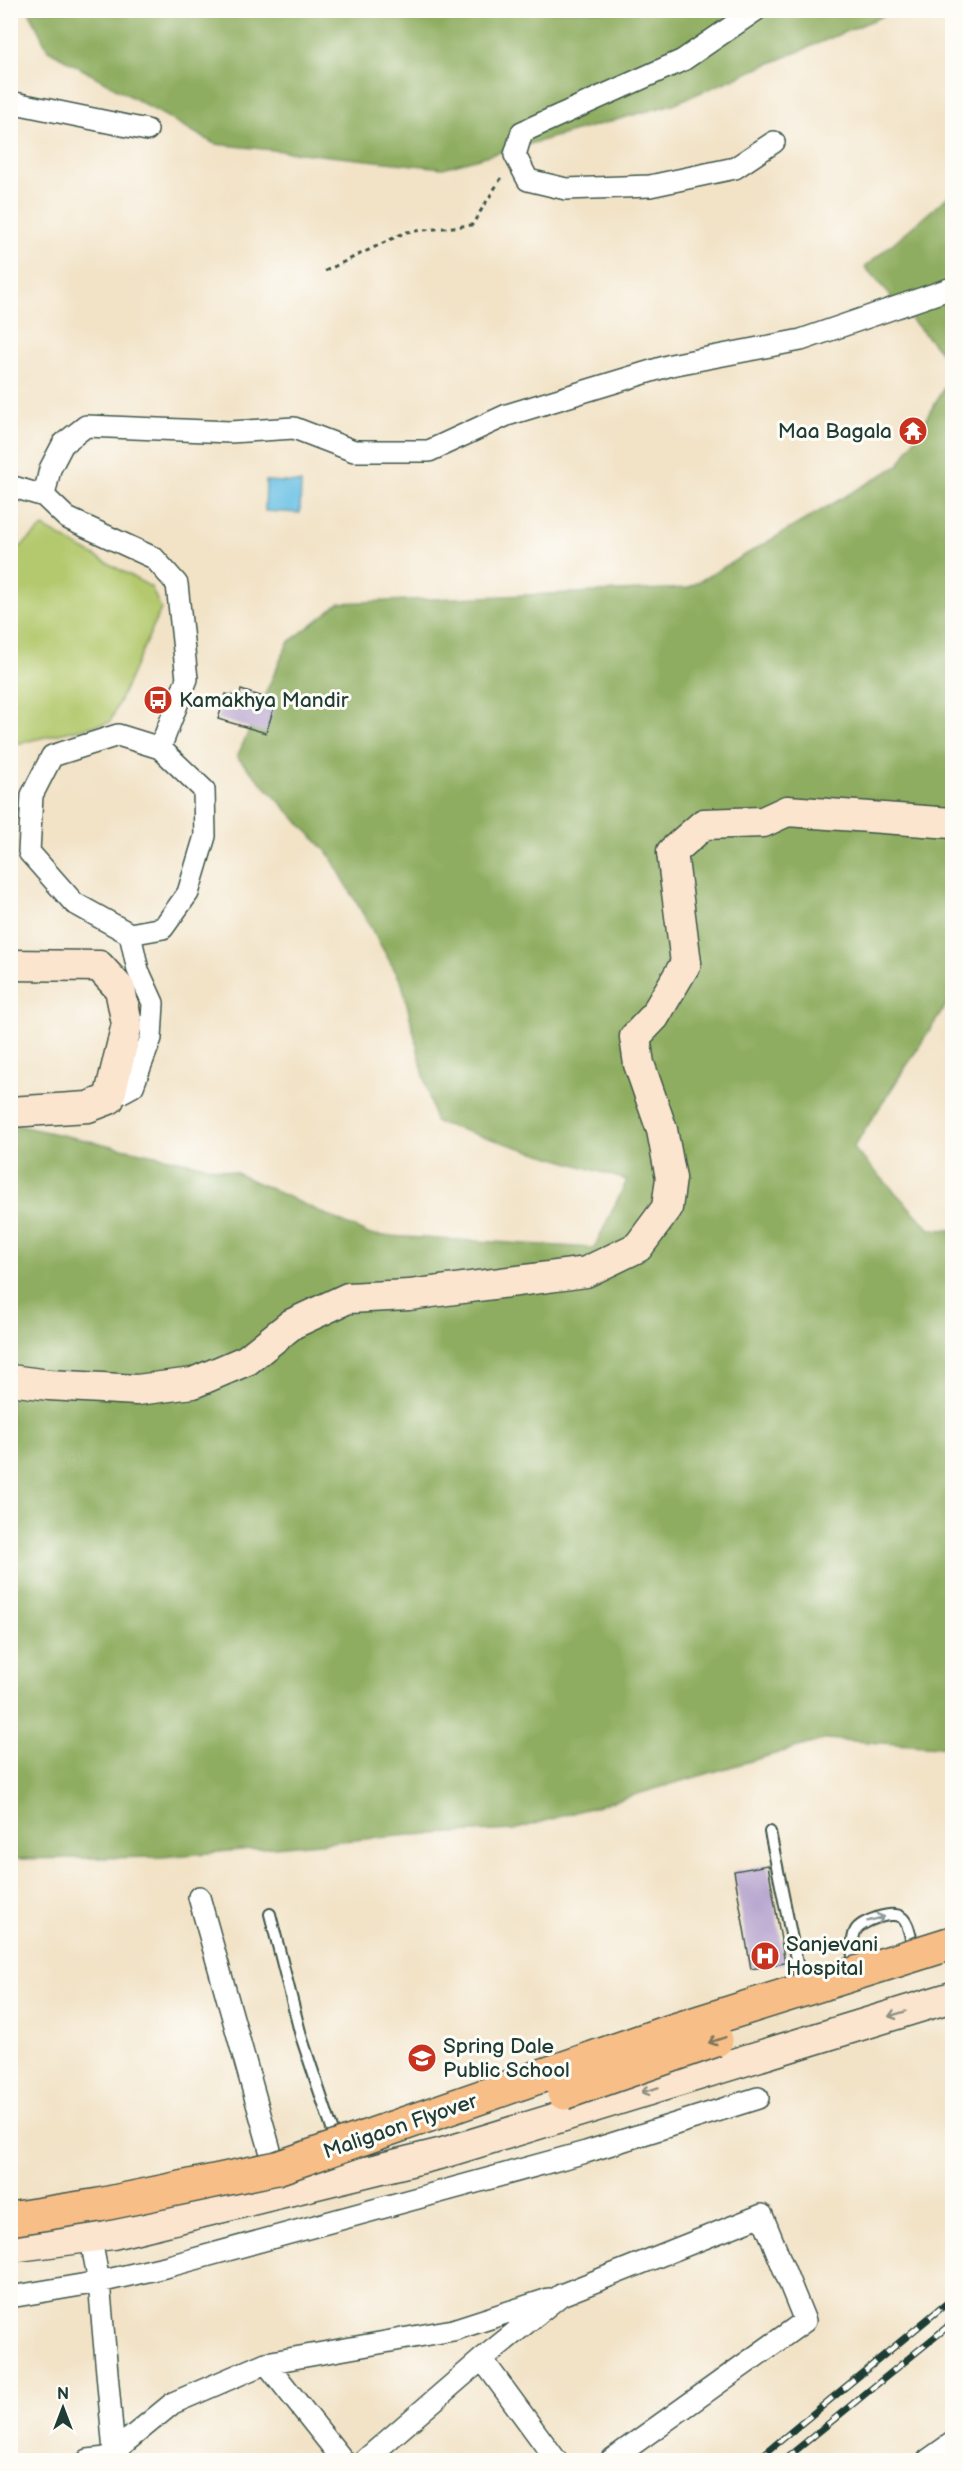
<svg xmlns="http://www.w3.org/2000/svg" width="963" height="2471" viewBox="0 0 963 2471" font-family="'Balsamiq Sans',sans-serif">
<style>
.green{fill:#b4c96e;stroke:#6a8351;stroke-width:1.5}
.forest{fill:#8fad61;stroke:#57754a;stroke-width:1.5}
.water{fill:#67c0e4;stroke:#437e8c;stroke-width:1.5}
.building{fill:#b9a8d0}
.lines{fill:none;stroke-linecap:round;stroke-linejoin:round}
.lane-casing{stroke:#3f564a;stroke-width:14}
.street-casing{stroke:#3f564a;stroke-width:24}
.secondary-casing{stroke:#3f564a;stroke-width:33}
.path{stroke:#3f564a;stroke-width:3;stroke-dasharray:4.5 4.5;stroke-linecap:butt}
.lane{stroke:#fff;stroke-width:10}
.street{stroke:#fff;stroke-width:21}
.secondary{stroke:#fce5cf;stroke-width:30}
.rail-casing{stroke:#1f3d34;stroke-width:7}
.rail{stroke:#fdfcf7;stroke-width:4.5;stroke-dasharray:14;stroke-linecap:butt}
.primary-bridge-casing{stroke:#3f564a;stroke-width:36;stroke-linecap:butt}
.primary-bridge{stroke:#f7be88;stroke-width:33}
.oneway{stroke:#8f9e9a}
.oneway2{stroke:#8e9182}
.oneway3{stroke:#80775a}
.labels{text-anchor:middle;stroke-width:6;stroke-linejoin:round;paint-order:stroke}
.poi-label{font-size:21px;fill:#1f3d34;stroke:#fdfcf7;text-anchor:start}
.street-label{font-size:21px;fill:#1f3d34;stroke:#fdfcf7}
</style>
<rect width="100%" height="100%" fill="#fdfcf7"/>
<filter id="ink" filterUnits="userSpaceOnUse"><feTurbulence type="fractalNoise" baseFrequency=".0167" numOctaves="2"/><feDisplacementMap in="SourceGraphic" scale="12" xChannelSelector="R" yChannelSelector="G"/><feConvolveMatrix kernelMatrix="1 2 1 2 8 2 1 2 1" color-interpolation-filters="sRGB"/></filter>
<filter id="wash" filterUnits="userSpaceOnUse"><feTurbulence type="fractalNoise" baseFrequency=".008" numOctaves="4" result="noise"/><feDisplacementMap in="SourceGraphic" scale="24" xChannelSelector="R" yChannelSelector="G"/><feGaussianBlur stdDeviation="1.35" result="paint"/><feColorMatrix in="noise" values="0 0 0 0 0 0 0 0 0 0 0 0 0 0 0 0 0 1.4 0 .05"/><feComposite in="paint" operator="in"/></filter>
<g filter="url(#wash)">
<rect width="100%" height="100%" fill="#f2e3c7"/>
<path class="green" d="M43,527l108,60 10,22 -51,113 -99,23v-190z"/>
<path class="forest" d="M29,11h866l-222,93 -230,64 -228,-24 -167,-94z
M952,193v172l-87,-98z
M952,374v622l-99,152 77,81 22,1v518l-126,-9 -312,91 -104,5 -248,22 -151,2 -1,-735 224,48 136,63 224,13 33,-68 -192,-58 -33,-139 -73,-129 -92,-97 51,-114 51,-40 349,-15 211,-123z"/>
<path class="water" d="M266,481l35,2 -1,30 -35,-2z"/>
<g id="blocks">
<path class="building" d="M241,690l35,11 -10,32 -48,-14 8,-25 13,4z
M768,1865l17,98 -34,6 -17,-98z"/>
</g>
</g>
<g filter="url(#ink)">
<use href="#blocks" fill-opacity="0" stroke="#3f564a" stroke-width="1.5"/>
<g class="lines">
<g class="lane-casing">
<path id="lane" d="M770,1832l30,146
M270,1914l31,122 35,105
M853,1960c0,-9 -2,-20 2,-28 3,-10 37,-22 46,-15 7,4 9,18 11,25"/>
</g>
<g class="street-casing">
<path id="street" d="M756,10l-73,50 -161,72 -7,23 13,25 38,9 84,-3 85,-18 39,-26
M10,102l137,28
M10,486l34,10
M118,735l42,13 44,42 1,46 -17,57 -25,35 -33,6 -56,-31 -45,-51 3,-57 20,-39z
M160,748l27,-69 -10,-95 -23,-26 -87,-40 -23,-22 6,-27 13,-25 23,-18 144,6 64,-4 60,23h75l78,-36 164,-50 130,-25 151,-52
M109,1099l24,-13 18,-48 2,-35 -15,-33 -8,-36
M199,1897l73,260
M88,2224l11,58 15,170 6,6
M10,2297l89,-15 70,-16 417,-114 172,-54
M482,2359l74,101
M266,2363l77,97
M88,2460l18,-2 67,-55 93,-40 187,-33 96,-31
M365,2460l117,-101 79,-64 201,-80 43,106 -194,139
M928,2460l24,-17"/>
</g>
<g class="secondary-casing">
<path id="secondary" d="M10,965l89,1 21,23 7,35 -18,75 -21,8 -78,5
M10,1380l39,5 88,5 56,-7 54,-23 45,-36 56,-26 61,-3 177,-23 52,-25 29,-39 4,-30 -9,-48 -23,-66 -4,-27 19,-20 32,-54 -14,-111 32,-28 59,-2 24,-11 165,12
M10,2247l103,-13 330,-81 509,-156"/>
</g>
<path class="path" d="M325,271l81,-39 66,-7 31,-50"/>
<use href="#lane" class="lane"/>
<use href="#street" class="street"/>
<use href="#secondary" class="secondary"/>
<g class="rail-casing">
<path id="rail" d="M757,2460l195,-161
M784,2460l168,-137"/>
</g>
<use href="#rail" class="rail"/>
<g class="primary-bridge-casing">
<path id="primary-bridge" d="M564,2093l152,-53
M10,2219l89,-14 178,-37 382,-133 293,-92"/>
</g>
<use href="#primary-bridge" class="primary-bridge"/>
</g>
<defs><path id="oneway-shaft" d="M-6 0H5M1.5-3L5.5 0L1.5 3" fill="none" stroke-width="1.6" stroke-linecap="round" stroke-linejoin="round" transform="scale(1.5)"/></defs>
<use class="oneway" href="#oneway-shaft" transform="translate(876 1919) rotate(-15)"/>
<g class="oneway2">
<use href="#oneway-shaft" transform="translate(897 2014) rotate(163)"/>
<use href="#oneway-shaft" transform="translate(650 2090) rotate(163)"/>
</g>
<use class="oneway3" href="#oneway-shaft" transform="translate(717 2040) rotate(161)"/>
</g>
<defs>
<g id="temple-disc" transform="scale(1.5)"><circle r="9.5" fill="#c8321e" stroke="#fdfcf7"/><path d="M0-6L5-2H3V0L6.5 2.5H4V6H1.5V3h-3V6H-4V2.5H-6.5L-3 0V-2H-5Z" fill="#fff"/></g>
<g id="bus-disc" transform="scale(1.5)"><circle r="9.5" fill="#c8321e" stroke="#fdfcf7"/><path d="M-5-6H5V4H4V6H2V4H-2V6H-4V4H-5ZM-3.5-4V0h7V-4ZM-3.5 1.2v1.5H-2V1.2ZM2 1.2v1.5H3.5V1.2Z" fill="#fff"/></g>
<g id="hospital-disc" transform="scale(1.5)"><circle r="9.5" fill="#c8321e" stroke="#fdfcf7"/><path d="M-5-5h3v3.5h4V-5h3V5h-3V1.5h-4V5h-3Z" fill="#fff"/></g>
<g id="school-disc" transform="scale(1.5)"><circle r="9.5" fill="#c8321e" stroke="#fdfcf7"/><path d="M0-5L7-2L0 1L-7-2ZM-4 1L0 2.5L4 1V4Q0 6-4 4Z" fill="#fff"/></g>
</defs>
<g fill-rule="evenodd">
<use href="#temple-disc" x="913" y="431"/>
<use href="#bus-disc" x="158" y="700"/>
<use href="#hospital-disc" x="765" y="1956"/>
<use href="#school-disc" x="422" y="2058"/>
</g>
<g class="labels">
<g class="poi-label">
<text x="892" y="438" text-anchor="end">Maa Bagala</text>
<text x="179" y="707">Kamakhya Mandir</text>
<text x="786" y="1951">Sanjevani<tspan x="786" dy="24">Hospital</tspan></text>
<text x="443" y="2053">Spring Dale<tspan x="443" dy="24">Public School</tspan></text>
</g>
<g class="street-label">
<text transform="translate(400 2126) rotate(-19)" y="7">Maligaon Flyover</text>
</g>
</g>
<rect width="963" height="2471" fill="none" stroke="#fdfcf7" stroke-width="36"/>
<g transform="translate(63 2408)" stroke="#fdfcf7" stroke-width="4.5" paint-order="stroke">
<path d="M0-4.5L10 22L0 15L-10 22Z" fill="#1f3d34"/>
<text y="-9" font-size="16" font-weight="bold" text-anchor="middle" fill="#1f3d34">N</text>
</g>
</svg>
